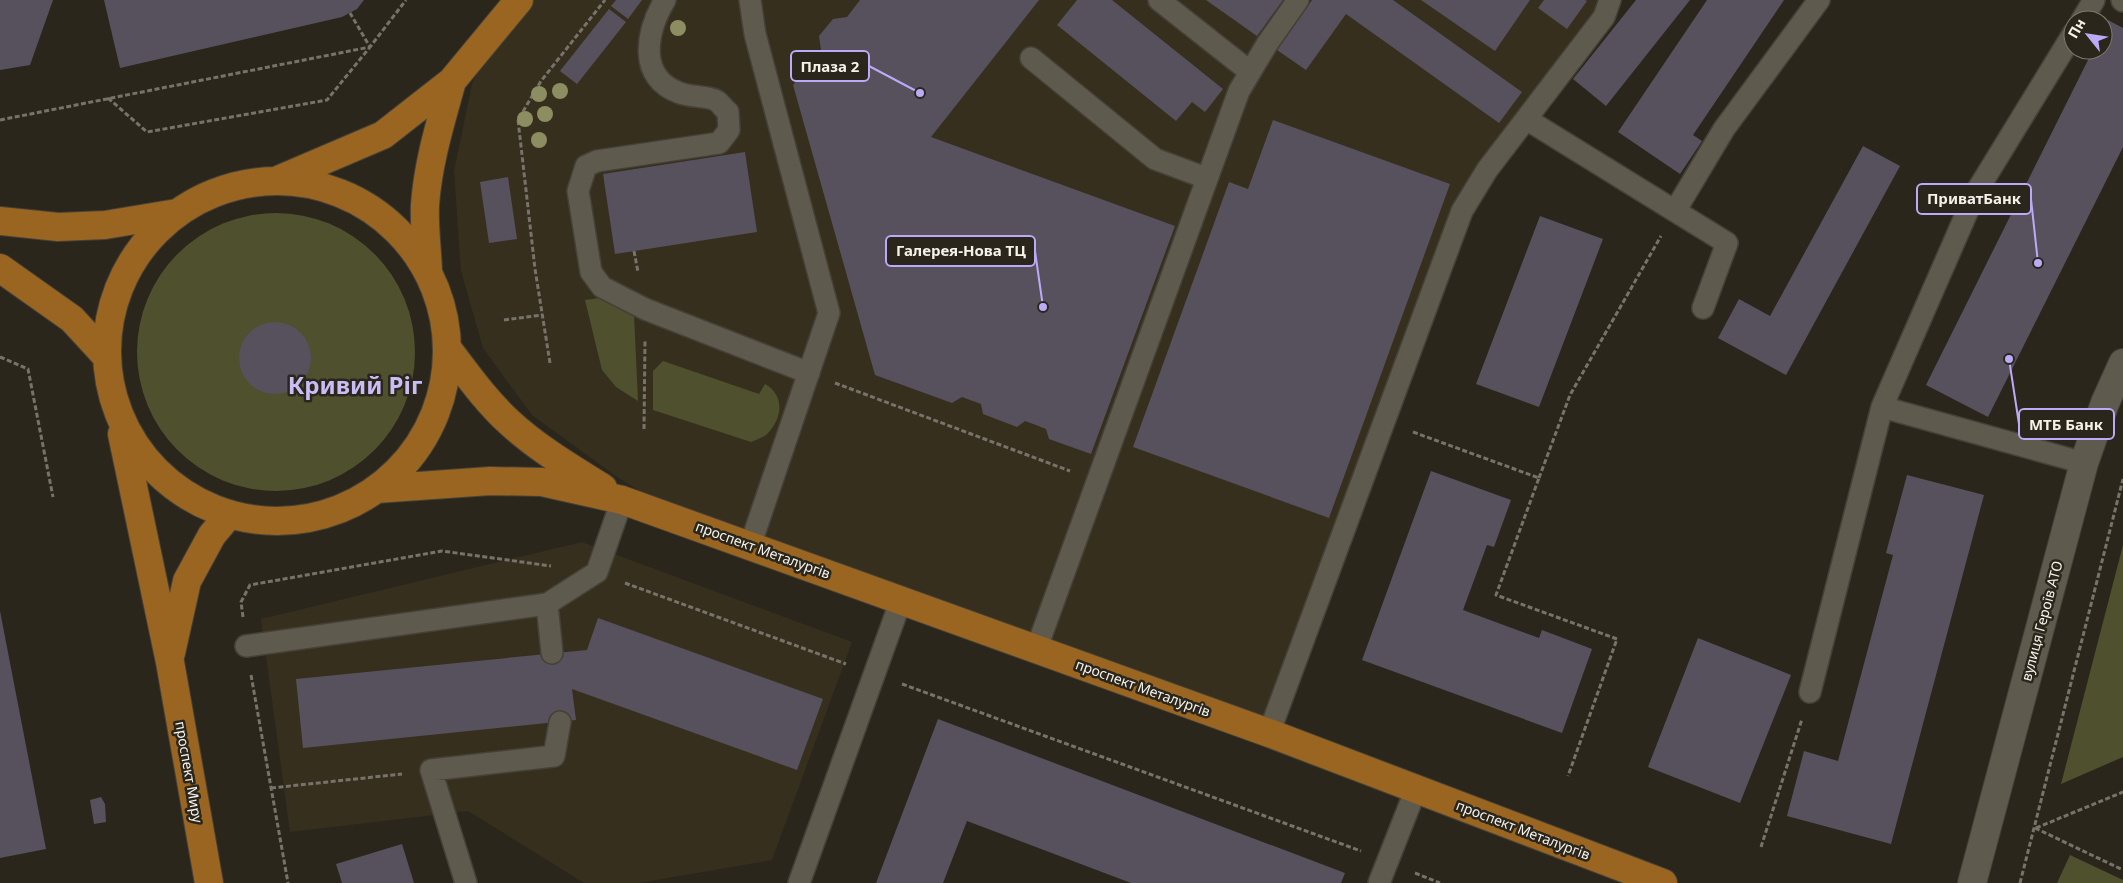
<svg xmlns="http://www.w3.org/2000/svg" width="2123" height="883" viewBox="0 0 2123 883" font-family="'Noto Sans',sans-serif">
<style>
.built{fill:#362f1e}
.green{fill:#4f502e}
.building{fill:#56515d}
.lines{fill:none;stroke-linecap:round;stroke-linejoin:round}
.service-casing{stroke:#454138;stroke-width:24}
.tertiary-casing{stroke:#454138;stroke-width:30}
.primary-casing{stroke:#454138;stroke-width:30}
.path{stroke:#77736a;stroke-width:3;stroke-dasharray:5 2.5;stroke-linecap:butt}
.service{stroke:#5e5a4d;stroke-width:21}
.tertiary{stroke:#5e5a4d;stroke-width:28}
.primary{stroke:#996521;stroke-width:28}
.tree{fill:#8c8d61}
.labels{text-anchor:middle;stroke-width:5;stroke-linejoin:round;paint-order:stroke}
.street-label{font-size:14px;fill:#f5f2eb;stroke:#2a261b}
.town-label{font-size:24px;font-weight:bold;fill:#c9bdf6;stroke:#2a261b}
.leader{fill:none;stroke:#bbaaf6;stroke-width:2}
.callout-dot{fill:#bbaaf6;stroke:#2a261b;stroke-width:2}
.callout{fill:#2a261b;stroke:#bbaaf6;stroke-width:2}
.callout-label{font-size:15px;text-anchor:middle;font-weight:bold;fill:#f5f2eb}
</style>
<rect width="100%" height="100%" fill="#2a261b"/>
<path class="built" d="M519,0h1091l-123,170 -218,563 -570,-205 -82,-51 -85,-62 -49,-67 -22,-77 -7,-100 18,-87 31,-65z
M582,542l270,100 -80,218 -133,23h-55l-116,-72 -178,21 -29,-213z"/>
<path class="green" d="M137 352a139 139 0 1 1 278 0a139 139 0 1 1-278 0Z
M600,298l34,17 4,86 -22,-14 -14,-17 -17,-70z
M663,361l96,33 6,-10c21,12 17,36 1,51 -4,3 -10,5 -15,7l-98,-32v-39z
M2123,545v212l-62,27z
M2070,855l53,25v3h-66z"/>
<path class="building" d="M0,0h53l-23,65 -30,5z
M104,0h260l-7,9 -15,8 -222,51z
M616,0h26l-14,19 -17,-13z
M860,0h179l-108,137 244,89 -84,228 -42,-15 -3,-10 -10,-4 -11,-4 -8,6 -34,-13 -2,-10 -19,-7 -10,6 -77,-28 -82,-290 28,-35 -2,-14 14,-17 14,-2z
M1077,0h35l111,89 -18,23 -13,-10 -16,19 -119,-96z
M1206,0h77l-26,36z
M1312,0h81l129,92 -23,31 -153,-109 -40,56 -29,-20z
M1421,0h109l-35,51z
M1544,0h41l2,1 -20,28 -29,-21z
M1636,0h54l-84,106 -33,-27z
M1707,0h77l-91,135 9,6 -22,33 -62,-42z
M609,9l17,13 -49,62 -17,-13z
M2108,20l15,8v119l-135,270 -62,-32 167,-335h10v-19z
M1273,120l177,64 -121,334 -196,-71 96,-265 19,7z
M1863,146l37,20 -114,209 -68,-37 21,-39 31,17z
M745,152l12,80 -142,22 -12,-80z
M508,177l9,62 -28,4 -9,-61z
M1540,216l63,23 -64,168 -63,-23z
M239 358a36 36 0 1 1 72 0a36 36 0 1 1-72 0Z
M1431,471l80,29 -17,47 -7,-2 -24,65 76,28 3,-8 50,19 -30,84 -200,-73z
M1907,475l77,20 -93,349 -104,-28 17,-65 34,10 55,-206 -7,-2z
M0,611l46,238 -46,9z
M598,618l225,81 -26,71 -225,-81 4,31 -273,28 -7,-69 291,-29z
M1698,638l93,37 -51,128 -92,-36z
M938,719l407,154 -4,10h-210l-164,-62 -24,62h-67z
M101,797l4,7 1,18 -12,2 -4,-24z
M402,844l12,39h-72l-6,-19z"/>
<g class="lines">
<g class="service-casing">
<path id="service" d="M665,0c-19,32 -28,78 15,93 9,4 30,3 37,8 4,3 7,8 11,11l1,18 -10,13 -122,18 -11,5 -8,25 13,81 11,15 43,22 164,64
M1159,0l90,71
M2122,0l1,1
M2082,20l12,-20
M1031,58l124,101 51,19
M1526,119l149,92 49,-82 95,-129
M1675,211l52,32 -24,65
M1882,407l202,56
M750,546l79,-233 -74,-279 -5,-34
M547,604l5,49
M246,646l301,-42 50,-32 25,-72
M1036,650l203,-559 28,-47 31,-44
M1810,692l72,-285 93,-213 98,-160
M1269,733l193,-522 25,-41 117,-153 6,-17
M466,883l-35,-113 123,-14 6,-34
M799,883l102,-283
M1379,883l37,-94"/>
</g>
<g class="tertiary-casing">
<path id="tertiary" d="M1972,883l112,-420 21,-60 18,-40"/>
</g>
<g class="primary-casing">
<path id="primary" d="M280,179l103,-44 69,-54 67,-81
M107 351a170 170 0 1 1 340 0a170 170 0 1 1-340 0Z
M0,221l58,6 47,-2 72,-12
M0,268l72,51 35,38
M428,270c-1,-22 -4,-44 -3,-65 3,-43 16,-84 27,-124
M447,348c20,26 38,52 62,74 28,26 62,46 94,66
M122,434l48,228 39,221
M376,489l114,-8 52,1 80,18 647,233 394,150
M171,653l16,-72 25,-46 17,-20"/>
</g>
<path class="path" d="M108,98l39,34 180,-32 43,-53 -20,-34
M0,120l370,-73 36,-47
M634,251l4,21
M504,320l38,-5
M0,357l28,12 25,128
M550,363l-15,-94 -17,-149 23,-39 64,-81
M835,383l235,88
M644,429l1,-89
M1413,432l126,46 -43,117 121,44 -49,137
M1539,478l31,-83 91,-159
M625,583l221,81
M243,617l-2,-15 9,-17 192,-34 109,15
M251,675l37,208
M902,684l459,167
M271,788l131,-14
M2035,828l88,42
M2036,828l87,-36
M1761,847l41,-128
M1415,873l25,10
M2020,883l103,-404"/>
<use href="#service" class="service"/>
<use href="#tertiary" class="tertiary"/>
<use href="#primary" class="primary"/>
</g>
<g class="tree">
<circle cx="678" cy="28" r="8"/>
<circle cx="560" cy="91" r="8"/>
<circle cx="539" cy="94" r="8"/>
<circle cx="545" cy="114" r="8"/>
<circle cx="525" cy="119" r="8"/>
<circle cx="539" cy="140" r="8"/>
</g>
<g class="labels">
<g class="street-label">
<text transform="translate(763 550) rotate(20)" y="5">проспект Металургів</text>
<text transform="translate(2042 621) rotate(-75)" y="5">вулиця Героїв АТО</text>
<text transform="translate(1143 688) rotate(20)" y="5">проспект Металургів</text>
<text transform="translate(189 772) rotate(80)" y="5">проспект Миру</text>
<text transform="translate(1523 830) rotate(21)" y="5">проспект Металургів</text>
</g>
<g class="town-label">
<text x="355" y="394">Кривий Ріг</text>
</g>
</g>
<path class="leader" d="M920 93L869 66M2038 263L2031 199M1043 307L1035 251M2009 359L2019 424"/>
<g class="callout-dot">
<circle cx="920" cy="93" r="5"/>
<circle cx="2038" cy="263" r="5"/>
<circle cx="1043" cy="307" r="5"/>
<circle cx="2009" cy="359" r="5"/>
</g>
<g class="callout">
<rect x="791" y="51" width="78" height="30" rx="5"/>
<rect x="1917" y="184" width="114" height="30" rx="5"/>
<rect x="886" y="236" width="149" height="30" rx="5"/>
<rect x="2019" y="409" width="95" height="30" rx="5"/>
</g>
<g class="callout-label">
<text x="830" y="72">Плаза 2</text>
<text x="1974" y="204">ПриватБанк</text>
<text x="961" y="256">Галерея-Нова ТЦ</text>
<text x="2066" y="430">МТБ Банк</text>
</g>
<g transform="translate(2088 35) rotate(300)"><circle r="24" fill="#2a261b" stroke="#7b786e"/>
<path d="M0-4L9 19L0 12L-9 19Z" fill="#bbaaf6"/>
<text y="-8" font-size="14" font-weight="bold" text-anchor="middle" fill="#f5f2eb">Пн</text>
</g>
</svg>
